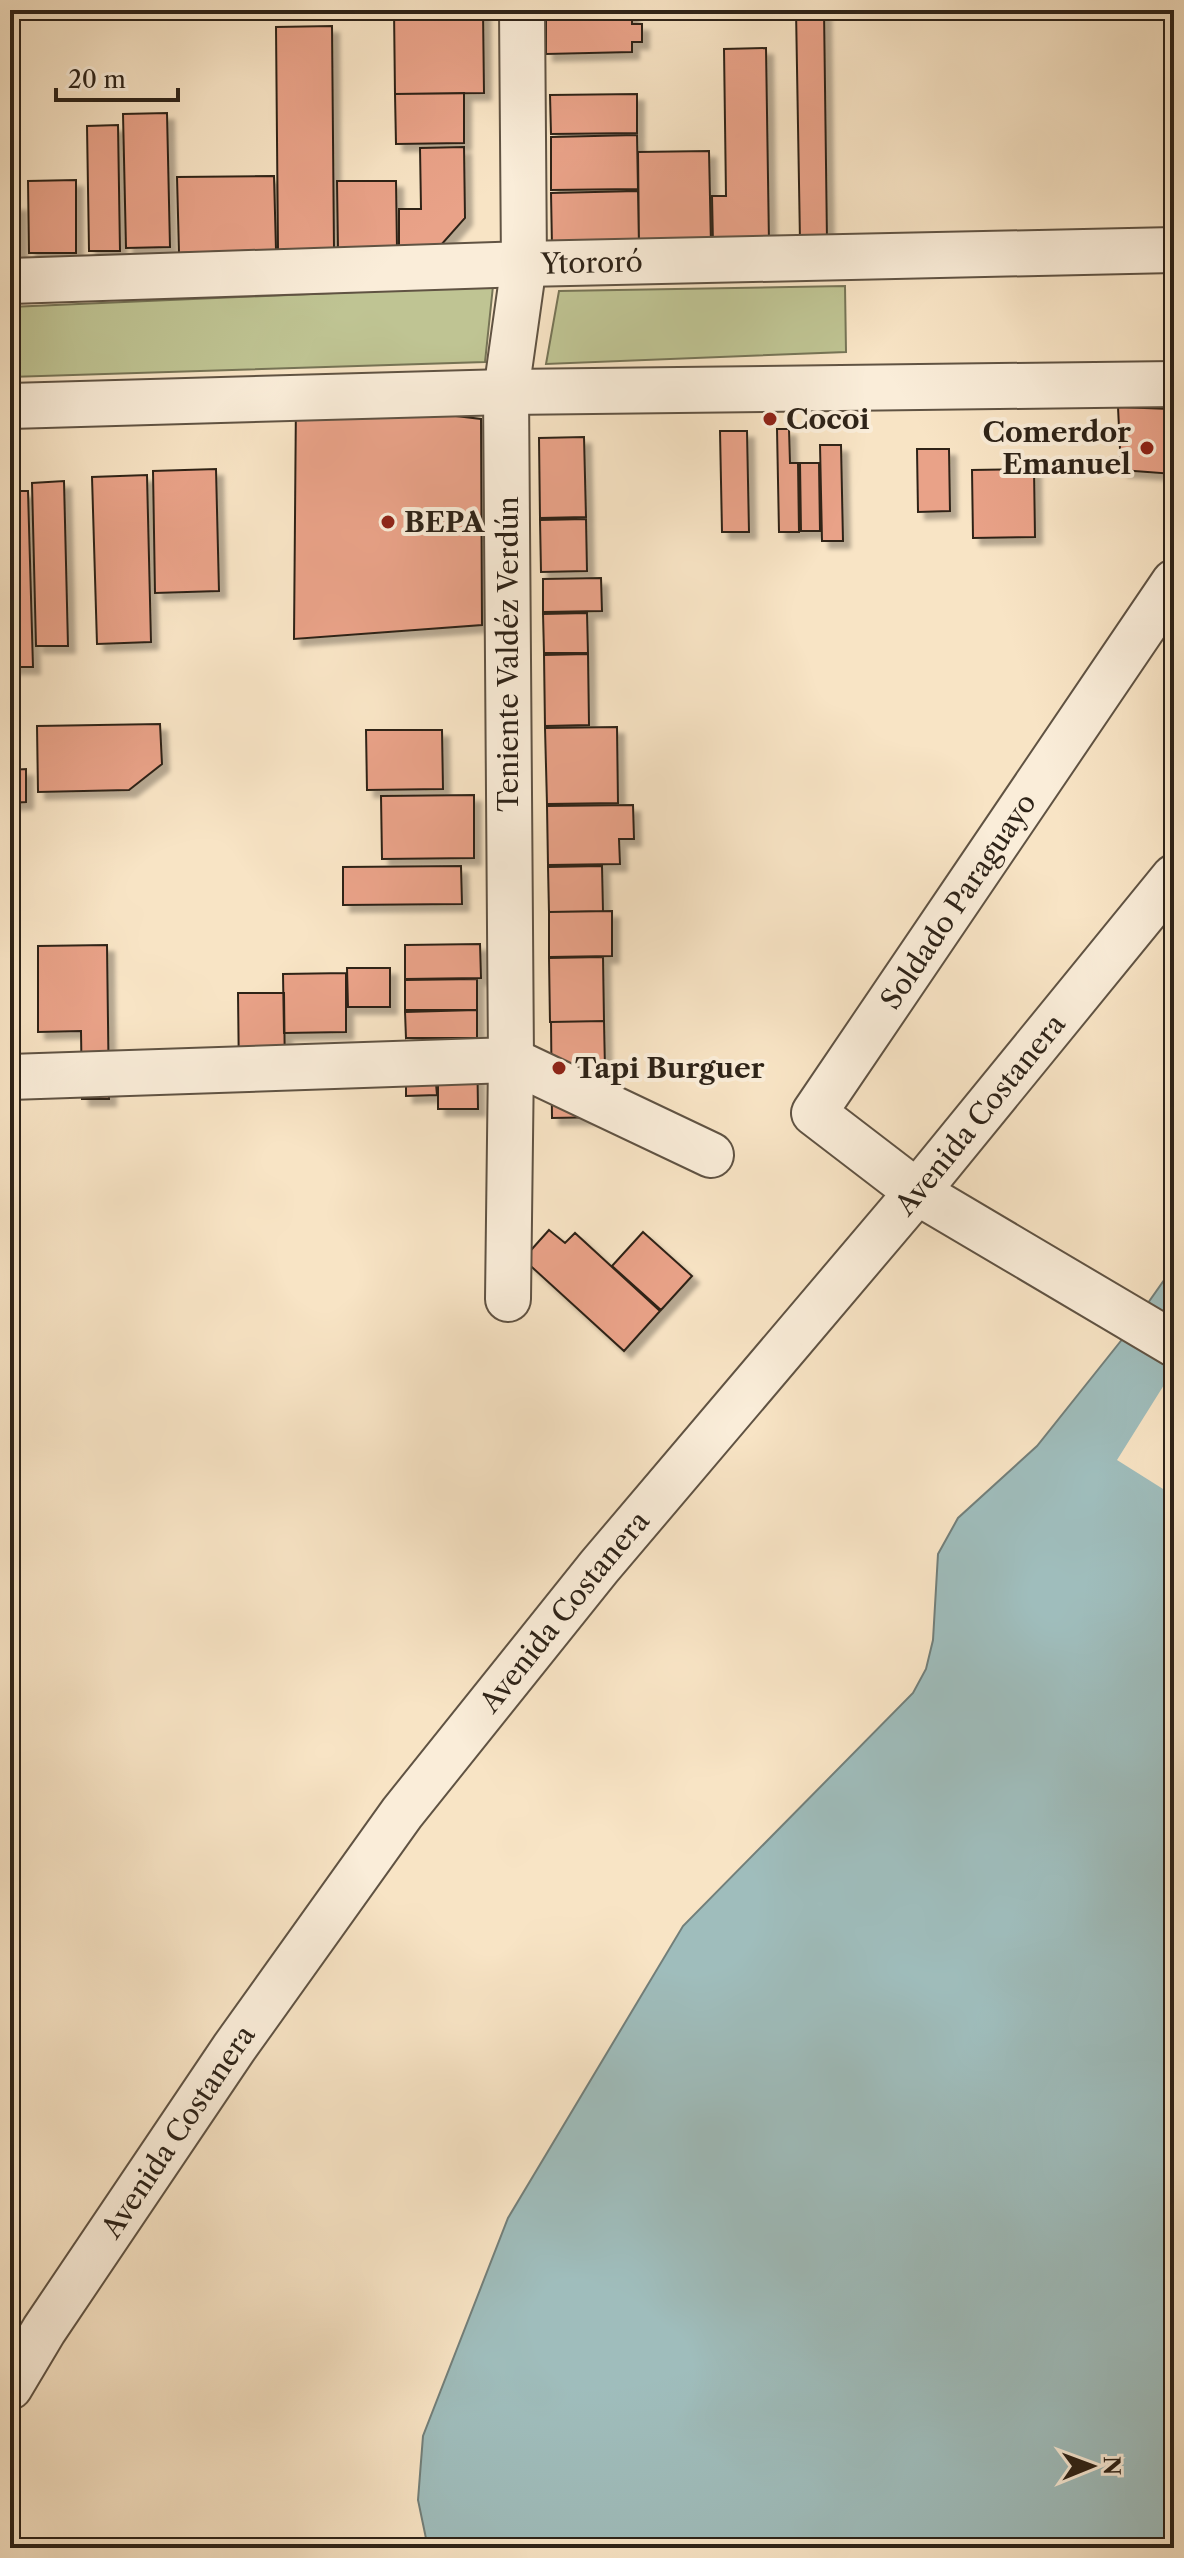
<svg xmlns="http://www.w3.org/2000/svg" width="1184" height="2558" viewBox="0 0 1184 2558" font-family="'Libre Caslon Text',serif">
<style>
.green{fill:#bfc493;stroke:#767456;stroke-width:2}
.water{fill:#9fbdbc;stroke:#727f7a;stroke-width:2}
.pier{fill:#f8e4c5}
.building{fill:#e9a288;stroke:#2e2318;stroke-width:2;filter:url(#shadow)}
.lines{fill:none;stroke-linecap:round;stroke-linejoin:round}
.minor-casing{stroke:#605343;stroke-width:48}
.minor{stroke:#faedd9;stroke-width:44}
.poi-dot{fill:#8f2418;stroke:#faedd9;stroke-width:3}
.labels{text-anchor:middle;stroke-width:8;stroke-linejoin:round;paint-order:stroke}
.street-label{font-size:28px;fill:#2e2318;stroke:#faedd9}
.poi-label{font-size:28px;font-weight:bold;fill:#2e2318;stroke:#faedd9;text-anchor:start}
</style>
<defs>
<filter id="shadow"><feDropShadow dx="7" dy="7" stdDeviation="2" flood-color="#0004"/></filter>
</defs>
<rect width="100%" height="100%" fill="#f8e4c5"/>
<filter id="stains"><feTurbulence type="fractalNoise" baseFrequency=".0025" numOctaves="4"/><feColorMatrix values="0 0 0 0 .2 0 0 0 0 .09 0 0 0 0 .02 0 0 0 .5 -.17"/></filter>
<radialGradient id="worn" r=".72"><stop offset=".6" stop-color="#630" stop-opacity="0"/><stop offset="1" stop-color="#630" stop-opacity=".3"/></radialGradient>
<path class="green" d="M493,286l-8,76 -475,15v-70z
M845,286l1,66 -300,12 13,-73z"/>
<path class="water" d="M1174,1266v1282h-746l-10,-48 5,-64 85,-218 175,-292 230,-233 13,-24 7,-29 5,-86 20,-36 79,-72 87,-109z"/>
<path class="pier" d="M1174,1326v163l-3,5 -54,-34 57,-91 -50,-32z"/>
<path class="building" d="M394,10h89l1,83 -89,1z
M546,10h86v14h10v18h-10v10l-86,2z
M796,10h28l3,231h-27z
M332,26l2,223 -56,1 -2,-223z
M766,48l3,195 -56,1 -1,-48h14l-2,-147z
M464,93v50l-68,1 -1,-50z
M637,94v39l-86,1 -1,-39z
M167,113l3,134 -44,1 -3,-134z
M118,125l2,126h-31l-2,-125z
M637,135l1,54 -87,1v-53z
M464,147l1,71 -24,27 -42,1v-37h22l-1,-61z
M709,151l2,94 -72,1 -1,-94z
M274,176l2,74 -97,3 -2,-76z
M76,180v73h-47l-1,-72z
M337,181h59l1,68 -59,1z
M638,191l1,55 -87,1 -1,-54z
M10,204h10v59h-10z
M296,397l185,22 1,206 -188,14z
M1118,407l53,2 3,65 -53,-4z
M777,429h12l1,34h8l1,69h-20z
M720,431h27l2,101h-27z
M584,437l2,80 -46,1 -1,-80z
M820,445h21l2,96h-21z
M917,449h32l1,62 -32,1z
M800,463h19l1,68h-19z
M216,469l3,122 -64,2 -2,-122z
M1034,469l1,68 -62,1 -1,-68z
M147,475l4,167 -54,2 -5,-167z
M64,481l4,165h-32l-4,-163z
M10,491h18l5,176h-23z
M586,519l1,52 -46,1 -1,-52z
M601,578l1,33 -59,1v-33z
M587,613l1,40h-44l-1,-39z
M588,654l1,71 -44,1 -1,-71z
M160,724l2,40 -33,26 -91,2 -1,-66z
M617,727l1,76 -71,1 -2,-76z
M366,730h76l1,59 -76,1z
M26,769v33l-16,1v-33z
M474,795v63l-92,1 -1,-63z
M633,805l1,34h-15l1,25 -72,1 -1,-59z
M461,866l1,38 -119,1v-38z
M602,866l1,45 -54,1 -1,-45z
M612,911v45l-63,1v-45z
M480,944l1,34 -76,1v-34z
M107,945l2,154h-27l-1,-68 -43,1v-86z
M603,957l1,64 -54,1 -1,-64z
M347,968h43v39h-42z
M346,973v59l-62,1 -1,-59z
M477,979v31h-72v-30z
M238,993h46l1,86h-46z
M477,1010v28h-71l-1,-26z
M604,1021l2,96 -54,1 -1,-96z
M477,1041l1,68h-40v-67z
M406,1042l30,42 1,11 -31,1z
M549,1230l16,13 10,-10 85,78 -36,40 -101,-92z
M643,1232l49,44 -31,34 -49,-44z"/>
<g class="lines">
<g class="minor-casing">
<g id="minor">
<path id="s1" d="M10,281l514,-17 650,-14"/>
<path d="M10,406l496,-14 668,-8"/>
<path d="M1174,582l-360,531 103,79 257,152"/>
<path d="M10,1077l501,-17 200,95"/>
<path d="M508,1299l3,-239 -5,-668 18,-128 -2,-254"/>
<path id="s2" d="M10,2387l34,-57 190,-282 168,-235 197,-246 318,-375 257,-315"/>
</g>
</g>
<use href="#minor" class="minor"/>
</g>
<g class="poi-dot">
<circle cx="770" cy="419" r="8"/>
<circle cx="1147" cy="448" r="8"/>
<circle cx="388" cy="522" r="8"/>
<circle cx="559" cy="1068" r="8"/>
</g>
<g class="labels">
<g class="street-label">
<text dy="10" stroke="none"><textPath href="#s1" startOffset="582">Ytororó</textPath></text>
<text transform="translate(508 654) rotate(-90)" y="10">Teniente Valdéz Verdún</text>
<text transform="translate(958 901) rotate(-56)" y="10">Soldado Paraguayo</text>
<text dy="10" stroke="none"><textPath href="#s2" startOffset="1602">Avenida Costanera</textPath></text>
<text dy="10" stroke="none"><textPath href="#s2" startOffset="954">Avenida Costanera</textPath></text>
<text dy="10" stroke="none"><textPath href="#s2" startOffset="306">Avenida Costanera</textPath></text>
</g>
<g class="poi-label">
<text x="786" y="429">Cocoi</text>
<text x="1131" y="442" text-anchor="end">Comerdor<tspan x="1131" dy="32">Emanuel</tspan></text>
<text x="404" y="532">BEPA</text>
<text x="575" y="1078">Tapi Burguer</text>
</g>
</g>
<rect width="1184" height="2558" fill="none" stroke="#f8e4c5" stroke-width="40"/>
<rect x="12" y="12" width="1160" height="2534" fill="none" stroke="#2e2318" stroke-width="4"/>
<rect x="20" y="20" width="1144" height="2518" fill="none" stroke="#2e2318" stroke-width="2"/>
<g transform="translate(1092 2466) rotate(89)" stroke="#faedd9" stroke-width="6" paint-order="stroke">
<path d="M0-6L14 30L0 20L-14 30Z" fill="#2e2318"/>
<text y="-12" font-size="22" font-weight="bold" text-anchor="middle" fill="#2e2318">N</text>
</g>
<path d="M56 88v12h122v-12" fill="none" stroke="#2e2318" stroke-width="4"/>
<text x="68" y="88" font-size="24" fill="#2e2318" stroke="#faedd9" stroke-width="6" paint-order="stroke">20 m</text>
<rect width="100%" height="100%" filter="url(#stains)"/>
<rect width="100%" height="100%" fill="url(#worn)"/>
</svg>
